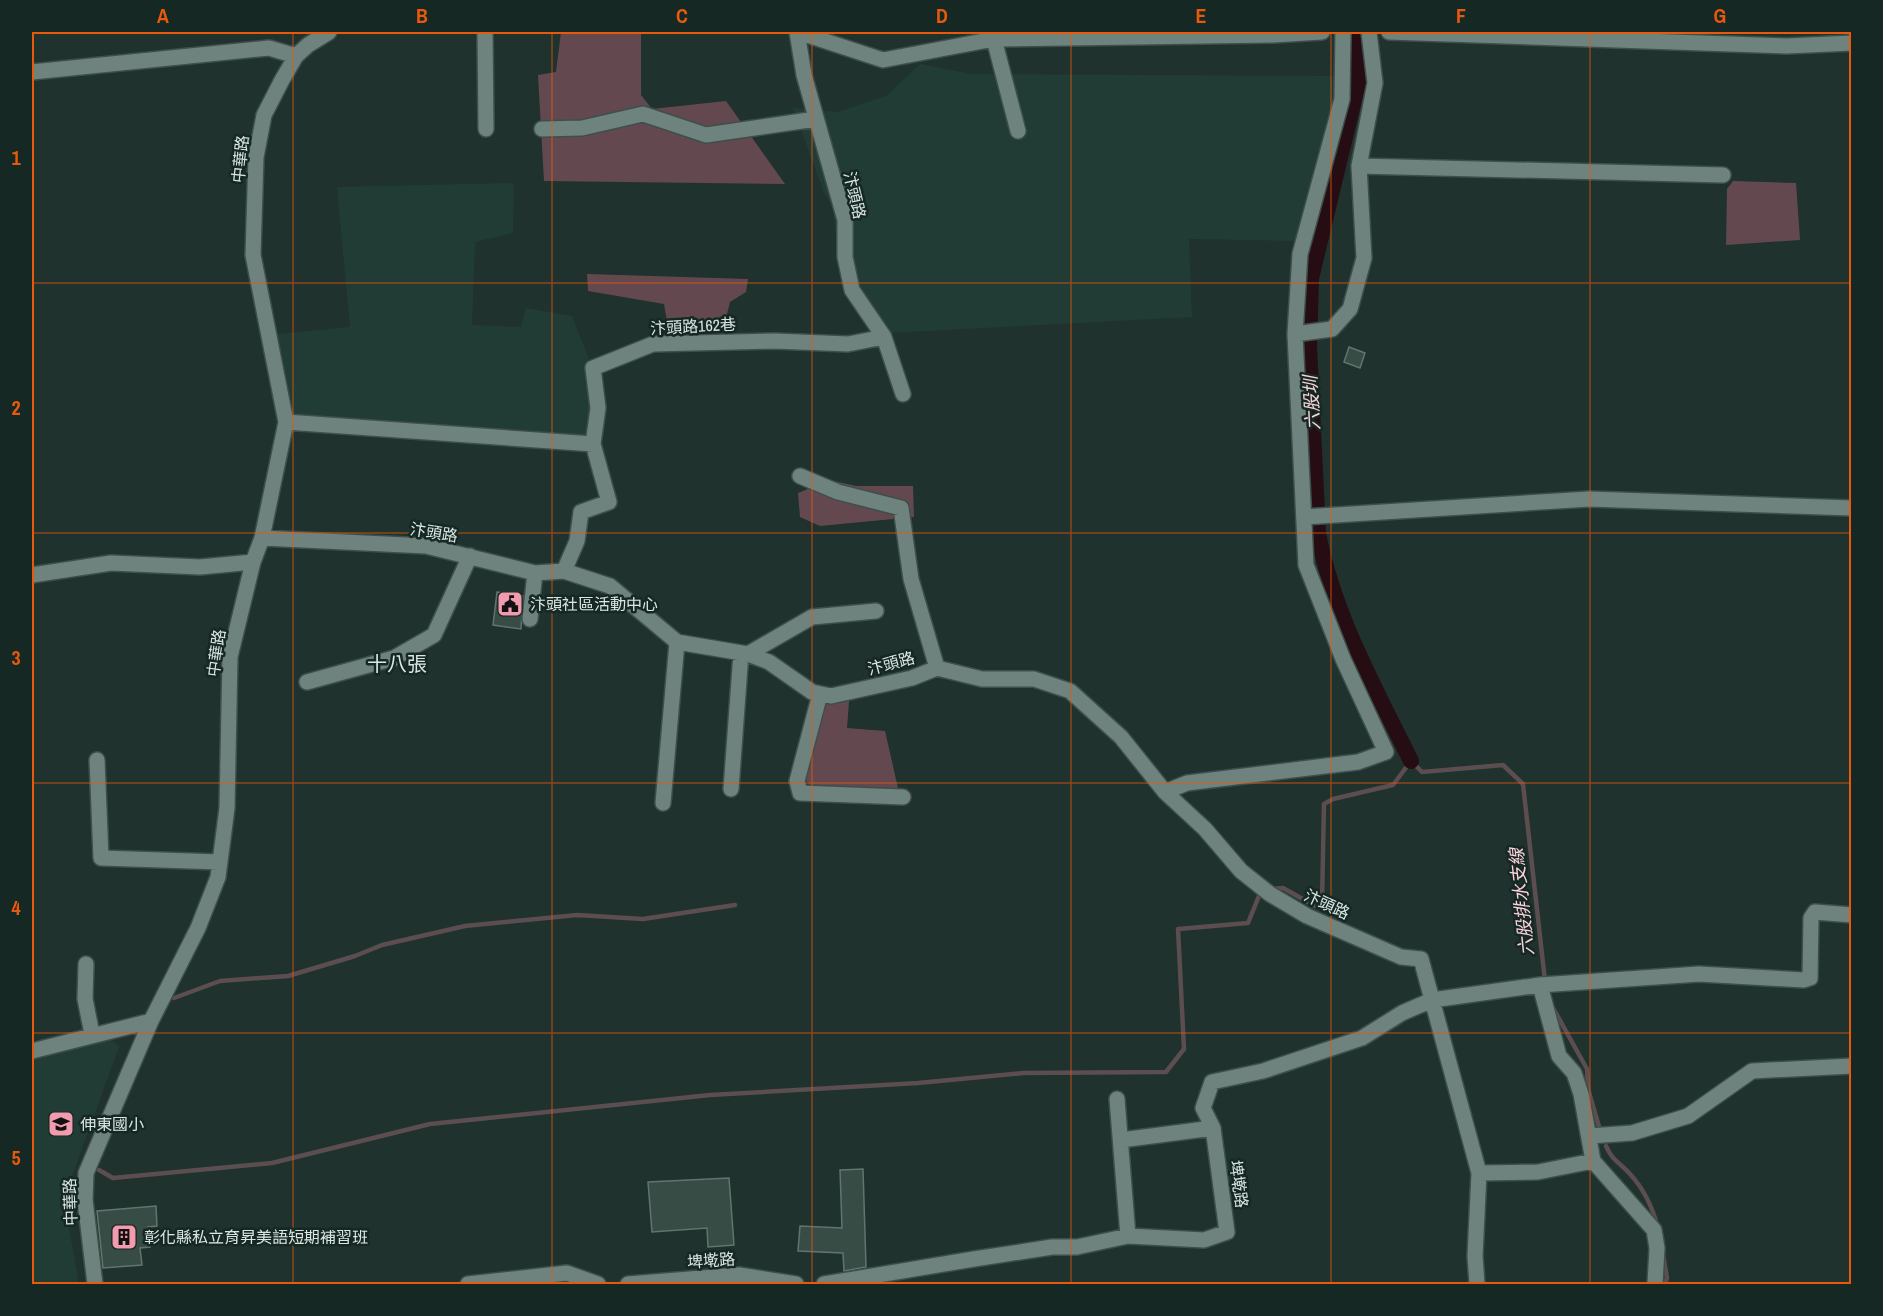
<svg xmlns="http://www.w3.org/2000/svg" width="1883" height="1316" viewBox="0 0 1883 1316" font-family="'Archivo Narrow','Noto Sans TC',sans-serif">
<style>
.built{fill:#213c35}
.green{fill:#63494f}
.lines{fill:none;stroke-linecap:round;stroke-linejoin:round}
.stream{stroke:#5c4d51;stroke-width:4.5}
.canal{stroke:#260c13;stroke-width:16}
.building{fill:#384c46;stroke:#60756f;stroke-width:1.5}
.minor-casing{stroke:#3e4f4b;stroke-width:18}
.minor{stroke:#6e837d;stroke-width:15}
.grid{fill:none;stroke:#e8590c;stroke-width:1.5;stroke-opacity:0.55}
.labels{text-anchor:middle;stroke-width:5;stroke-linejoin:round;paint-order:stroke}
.street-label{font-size:16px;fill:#dbe6e3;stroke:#152823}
.poi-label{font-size:16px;fill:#dbe6e3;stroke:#152823;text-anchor:start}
.water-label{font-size:18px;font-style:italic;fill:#fad3db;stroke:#152823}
.quarter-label{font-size:20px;fill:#dbe6e3;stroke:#152823}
.neatline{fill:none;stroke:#e8590c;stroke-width:2}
.grid-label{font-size:20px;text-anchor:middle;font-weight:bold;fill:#e8590c}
</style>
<rect width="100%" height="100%" fill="#1f322d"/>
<path class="built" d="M920,64l52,10 368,2 -4,22 -38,143 -109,-2 3,78 -304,16 -21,-36 -27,-22 -7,-68 -9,-14 -31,-85 45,4 48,-16z
M514,183l-1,50 -38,9 -3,83 49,2 5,-19 46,8 22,56 -4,61 -12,2 -111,-2 -86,-12h-86l-17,-87 72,-7 -13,-140z
M110,1038l9,9 -52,143 1,33 11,61h-47v-226z"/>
<path class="green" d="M561,32h80v63l11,14 74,-8 59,83 -241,-3 -6,-106 18,-3z
M1733,181l63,2 4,57 -74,5 1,-56z
M587,274l161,5 -2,13 -16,10 -6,24 -56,1 -4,-23 -76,-13z
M830,480l26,6h57l1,31 -94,9 -20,-9 -2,-24z
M850,688l-3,40 38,3 13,57 -84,2 -15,-18 16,-80z"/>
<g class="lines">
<path class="stream" d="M1271,889l12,-1 32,18 7,-3 2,-99 9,-5 60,-14 18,-24 11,11 81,-7 20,19 22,197
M174,998l46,-17 68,-5 67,-20 27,-11 83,-19 112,-11 66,4 92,-14
M1552,1006l35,63 1,20 12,41
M1606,1146c7,16 14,16 24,28 14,15 23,35 28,54
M99,1170l14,8 159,-15 158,-39 280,-29 208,-12 106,-10 142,-1 18,-23 -6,-120 70,-6 13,-32
M1663,1254l4,24 -2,6"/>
<path class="canal" d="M1356,32l3,47 -48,199 -2,69 9,186c15,80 57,155 93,228"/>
</g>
<path class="building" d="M1349,347l16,6 -5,15 -16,-6z
M497,592l26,4 -2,33 -28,-4z
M863,1169l3,98 -22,4 -1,-18 -45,-2 2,-25 42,2 -2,-58z
M729,1178l5,67 -26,2 -1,-19 -55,4 -4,-50z
M156,1206l1,20 -9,1 2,20 -10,1 2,17 -39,3 -6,-57z"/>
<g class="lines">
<g class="minor-casing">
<path id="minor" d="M485,32l1,97
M797,32l7,43 41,145v37l7,33 32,47 19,57
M798,32l85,28 111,-21 279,-4 49,-3
M1389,32l398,14 65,-3
M994,39l24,92
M32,72l237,-24 27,8
M542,129l40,-1 61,-14 63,21 110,-16
M1359,166l364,9
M1295,334l37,-5 18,-20 14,-51 -5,-92 16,-83 -6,-51
M286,422l307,22
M800,476l38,16 63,16 10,71 26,89
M1304,517l285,-18 263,9
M262,538l164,8 109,27 29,-2 46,15 67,56 71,12 21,8 43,30 19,4 81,-18 25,-10 45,11h52l36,12 51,46 44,55 40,37 36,42 29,23 37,22 94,41 20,2 58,214
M564,571l13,-30 4,-29 28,-10 -16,-58 5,-36 -5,-40 60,-24 122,-3 73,3 36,-7
M32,575l79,-12 89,4 53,-5
M530,619l5,-46
M748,654l64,-37 64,-6
M307,682l87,-24 40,-23 36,-79
M820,694l-23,87 3,12 103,4
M97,760l4,98 119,4
M731,789l10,-136
M1165,792l22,-9 171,-21 28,-10 -43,-93 -37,-94 -11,-231 5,-80 42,-155 1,-67
M663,803l14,-161
M86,964l-1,35 7,35
M1540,985l159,-11 105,6 6,-2 1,-60 4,-6 37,3
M32,1051l119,-30
M1117,1099l11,137
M1589,1136l43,-3 56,-17 64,-45 100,-5
M1121,1140l92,-12
M95,1284l-10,-84 1,-27 65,-152 47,-93 20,-51 9,-69 3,-151 23,-95 9,-24 24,-116 -33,-167 3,-98 8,-42 18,-35 14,-24 12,-11 21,-13
M468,1284l99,-11 31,11
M628,1284l111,-9 57,9
M824,1284l150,-25 78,-12h25l51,-11 76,4 23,-8 -14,-104 -10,-20 9,-26 51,-11 99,-33 40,-25 30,-13 108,-15 19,71 15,17 7,21 12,67 61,69 3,18 -2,36
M1477,1284l-2,-28 4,-83 59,-1 55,-11"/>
</g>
<use href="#minor" class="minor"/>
</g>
<path class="grid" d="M293,32v1252M552,32v1252M812,32v1252M1071,32v1252M1331,32v1252M1590,32v1252M32,283h1820M32,533h1820M32,783h1820M32,1033h1820"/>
<defs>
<g id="civic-square" transform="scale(1.35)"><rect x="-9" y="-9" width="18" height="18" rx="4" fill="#f29aae" stroke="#152823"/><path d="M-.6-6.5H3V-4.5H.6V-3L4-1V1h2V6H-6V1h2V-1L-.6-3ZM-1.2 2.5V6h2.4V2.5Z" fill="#111"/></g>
<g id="school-square" transform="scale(1.35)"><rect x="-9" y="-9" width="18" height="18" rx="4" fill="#f29aae" stroke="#152823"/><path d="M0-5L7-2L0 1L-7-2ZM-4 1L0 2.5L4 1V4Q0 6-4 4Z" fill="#111"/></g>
<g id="building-square" transform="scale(1.35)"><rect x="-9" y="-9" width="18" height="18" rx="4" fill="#f29aae" stroke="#152823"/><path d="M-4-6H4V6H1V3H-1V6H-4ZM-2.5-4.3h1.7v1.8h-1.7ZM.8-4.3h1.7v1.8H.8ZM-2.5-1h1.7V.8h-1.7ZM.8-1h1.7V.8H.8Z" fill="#111"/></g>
</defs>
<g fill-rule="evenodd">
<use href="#civic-square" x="510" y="604"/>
<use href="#school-square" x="61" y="1124"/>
<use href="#building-square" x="124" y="1237"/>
</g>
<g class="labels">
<g class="street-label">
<text transform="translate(240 159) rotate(-84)" y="6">中華路</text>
<text transform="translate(855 195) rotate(77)" y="6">汴頭路</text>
<text transform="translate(693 326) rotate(-3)" y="6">汴頭路162巷</text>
<text transform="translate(434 532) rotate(9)" y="6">汴頭路</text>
<text transform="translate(216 653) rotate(-82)" y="6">中華路</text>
<text transform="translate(891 663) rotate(-15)" y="6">汴頭路</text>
<text transform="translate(1327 904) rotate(25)" y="6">汴頭路</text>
<text transform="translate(1239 1184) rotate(82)" y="6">埤墘路</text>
<text transform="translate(70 1202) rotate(-92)" y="6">中華路</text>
<text transform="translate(711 1260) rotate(-4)" y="6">埤墘路</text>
</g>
<g class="poi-label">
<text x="530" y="610">汴頭社區活動中心</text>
<text x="80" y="1130">伸東國小</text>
<text x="144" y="1243">彰化縣私立育昇美語短期補習班</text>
</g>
<g class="water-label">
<text transform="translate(1312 403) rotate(-93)" y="6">六股圳</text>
<text transform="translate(1522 902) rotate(-96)" y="6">六股排水支線</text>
</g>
<g class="quarter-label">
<text x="397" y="671">十八張</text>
</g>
</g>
<rect width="1883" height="1316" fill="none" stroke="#152823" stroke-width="66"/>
<rect x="33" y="33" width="1817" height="1250" class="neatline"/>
<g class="grid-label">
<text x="163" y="23">A</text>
<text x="422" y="23">B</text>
<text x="682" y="23">C</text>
<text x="942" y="23">D</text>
<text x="1201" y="23">E</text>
<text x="1461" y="23">F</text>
<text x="1720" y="23">G</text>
<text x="16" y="165">1</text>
<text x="16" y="415">2</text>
<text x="16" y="665">3</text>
<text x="16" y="915">4</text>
<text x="16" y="1165">5</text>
</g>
</svg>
